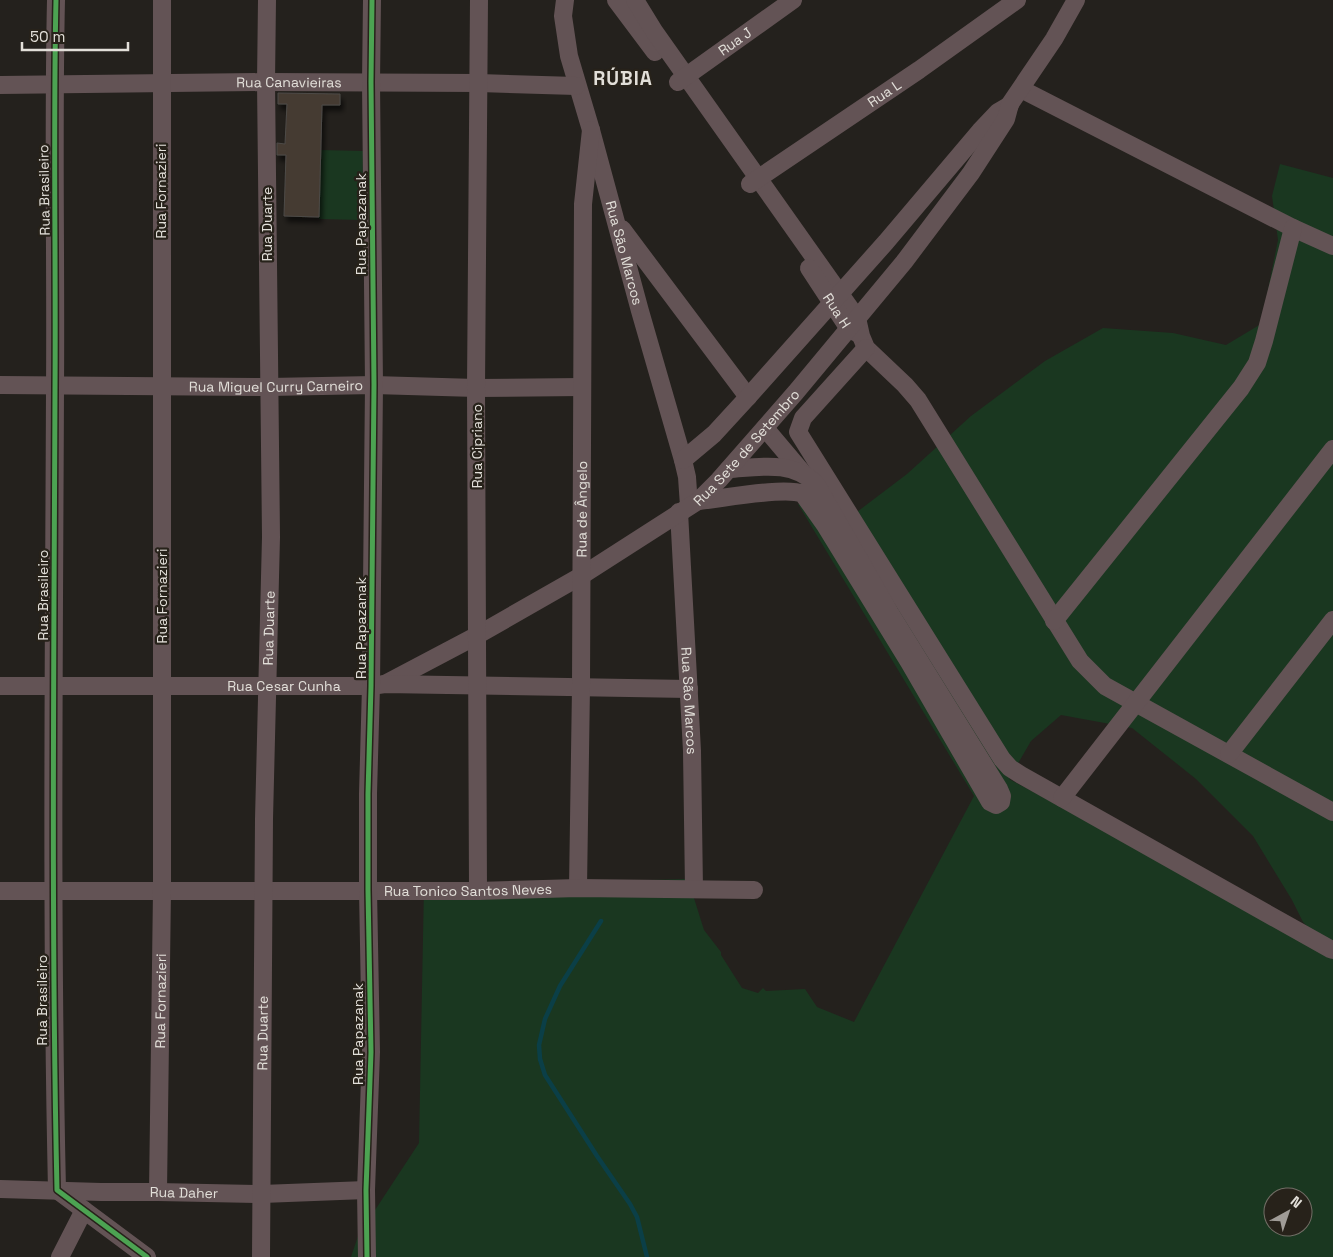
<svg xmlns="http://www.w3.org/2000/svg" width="1333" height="1257" viewBox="0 0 1333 1257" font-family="'Space Grotesk',sans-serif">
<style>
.green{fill:#1a3720;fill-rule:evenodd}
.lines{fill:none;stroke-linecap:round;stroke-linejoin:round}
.stream{stroke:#0b3f47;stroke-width:4.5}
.building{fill:#443b32;stroke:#4d4a47;filter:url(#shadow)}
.street{stroke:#635355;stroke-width:18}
.cycleway-casing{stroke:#27221a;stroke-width:8}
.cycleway{stroke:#4ca352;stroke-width:5}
.labels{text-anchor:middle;stroke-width:4.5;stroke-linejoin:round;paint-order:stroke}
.street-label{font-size:14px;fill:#e2dfd9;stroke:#27221a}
.district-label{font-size:19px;font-weight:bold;letter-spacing:1px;fill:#e2dfd9;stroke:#27221a}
</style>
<defs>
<filter id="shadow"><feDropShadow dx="3" dy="5.5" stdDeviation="2.5" flood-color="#0009"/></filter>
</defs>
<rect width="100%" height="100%" fill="#24211d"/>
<path class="green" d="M320,150l43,1 -1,69 -43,-1z
M1280,164l53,14v1079h-982l7,-21 61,-93 5,-257 264,-7 16,51 17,22v3l21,33 16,5 5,-5 3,3 39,-2 12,18 37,15 120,-226 -176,-292 32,-9 19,23 58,-44 64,-58 74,-55 58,-33 70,5 53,12 35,-21 17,-84 -6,-44zM1061,715l71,13 64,51 57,57 39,64 11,22 27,28 -321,-171 22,-38zM1273,1197h30v30h-30z"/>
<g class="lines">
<path class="stream" d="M601,921l-41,65 -15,33 -6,26 1,14 5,16 52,81 33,48 7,13 10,40"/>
</g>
<path class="building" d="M278,93l62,1v11h-18l-3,112 -35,-1 2,-61h-9v-12l8,1 2,-40h-9z"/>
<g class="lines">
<g class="street">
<path d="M56,0c-3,130 0,259 -1,389 -1,267 -4,534 2,801l90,67"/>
<path id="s1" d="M565,0l-2,16 6,40 22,74 49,181 43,149 4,17 2,29"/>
<path d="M616,0l39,52"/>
<path d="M635,0l19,31 203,287 4,18 5,12 39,37 13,15 162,261 25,25 228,126"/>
<path id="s2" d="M678,82l115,-82"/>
<path id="s3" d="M0,85l266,-3 213,1 97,3"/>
<path d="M1021,89l272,139 40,18"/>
<path id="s4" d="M750,184l169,-114 98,-70"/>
<path d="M622,229l126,168"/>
<path id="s5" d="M809,268l40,61 10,5"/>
<path d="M866,348l-63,70 -5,14 204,327 8,9 11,7 309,174 3,1"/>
<path id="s6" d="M0,385l269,2 105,-2 102,3 106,-1"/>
<path d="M765,428l38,45"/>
<path d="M683,460l31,-26 34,-37 138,-155 94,-111 18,-19 12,-7"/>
<path d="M698,501c23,-2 87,-15 105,-7l22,31 84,137 81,140 6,3 5,-3 1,-6 -3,-7 -109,-176 -74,-129c-24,-24 -56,-17 -87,-15"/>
<path id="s7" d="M679,512l13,239 2,138"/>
<path d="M1054,621l187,-233 16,-25 7,-22 29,-113"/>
<path id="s8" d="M385,684l91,-48 105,-60 117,-75 21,-21 77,-88 108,-130 67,-89 35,-54 4,-15 44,-65 22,-39"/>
<path id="s9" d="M0,686h371l14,-2 304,5"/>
<path d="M1229,754l104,-134"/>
<path d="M1062,798l271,-349"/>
<path id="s10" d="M578,888l3,-201 2,-483 8,-74"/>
<path id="s11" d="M0,891h478l100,-3 176,2"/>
<path d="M478,891l-2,-503 3,-388"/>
<path id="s12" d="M0,1189l101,3h57l104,2 104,-4"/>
<path id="s13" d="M158,1192l4,-302v-890"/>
<path d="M60,1257l24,-47"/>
<path id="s14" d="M261,1257l3,-438 7,-282 -5,-455 1,-82"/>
<path d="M367,1257l-1,-67 5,-138 -3,-162v-96l3,-108 3,-301 -3,-303 1,-82"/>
</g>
<g class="cycleway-casing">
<path id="cycleway" d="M56,0c-3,130 0,259 -1,389 -1,267 -4,534 2,801l90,67
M367,1257l-1,-67 5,-138 -3,-162v-96l3,-108 3,-301 -3,-303 1,-82"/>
</g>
<use href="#cycleway" class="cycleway"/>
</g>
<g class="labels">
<g class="street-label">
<text dy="5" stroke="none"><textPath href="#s2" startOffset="70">Rua J</textPath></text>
<text dy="5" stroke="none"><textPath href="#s3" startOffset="289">Rua Canavieiras</textPath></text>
<text dy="5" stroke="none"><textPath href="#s4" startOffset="162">Rua L</textPath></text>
<text transform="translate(44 190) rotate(-91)" y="5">Rua Brasileiro</text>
<text transform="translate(161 191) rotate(-90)" y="5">Rua Fornazieri</text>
<text transform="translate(267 224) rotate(-90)" y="5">Rua Duarte</text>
<text transform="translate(361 224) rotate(-90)" y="5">Rua Papazanak</text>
<text dy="5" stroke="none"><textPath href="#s1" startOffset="261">Rua São Marcos</textPath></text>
<text dy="5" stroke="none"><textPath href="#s5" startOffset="51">Rua H</textPath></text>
<text dy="5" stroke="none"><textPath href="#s6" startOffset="276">Rua Miguel Curry Carneiro</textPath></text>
<text transform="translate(477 446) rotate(-90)" y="5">Rua Cipriano</text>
<text dy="5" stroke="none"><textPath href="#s8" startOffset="435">Rua Sete de Setembro</textPath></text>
<text dy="5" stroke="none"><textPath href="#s10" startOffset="379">Rua de Ângelo</textPath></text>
<text transform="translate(43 595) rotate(-90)" y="5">Rua Brasileiro</text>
<text transform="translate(162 596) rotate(-90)" y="5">Rua Fornazieri</text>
<text transform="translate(361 628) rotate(-90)" y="5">Rua Papazanak</text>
<text dy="5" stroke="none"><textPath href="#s14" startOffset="629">Rua Duarte</textPath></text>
<text dy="5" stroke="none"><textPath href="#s9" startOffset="284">Rua Cesar Cunha</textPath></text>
<text dy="5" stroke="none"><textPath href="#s7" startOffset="189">Rua São Marcos</textPath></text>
<text dy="5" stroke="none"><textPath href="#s11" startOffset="468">Rua Tonico Santos Neves</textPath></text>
<text transform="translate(42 1000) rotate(-90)" y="5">Rua Brasileiro</text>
<text dy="5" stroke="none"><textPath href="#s13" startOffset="191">Rua Fornazieri</textPath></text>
<text dy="5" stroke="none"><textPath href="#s14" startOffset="224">Rua Duarte</textPath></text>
<text transform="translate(358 1034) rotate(-90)" y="5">Rua Papazanak</text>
<text dy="5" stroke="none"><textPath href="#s12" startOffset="184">Rua Daher</textPath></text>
</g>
<g class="district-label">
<text x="623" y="85">RÚBIA</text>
</g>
</g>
<g transform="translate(1288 1212) rotate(40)"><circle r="24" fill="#27221a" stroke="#726e66"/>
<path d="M0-4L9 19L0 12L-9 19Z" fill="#a09c97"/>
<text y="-8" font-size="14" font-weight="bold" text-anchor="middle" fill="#e2dfd9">N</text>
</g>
<path d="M22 42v8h106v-8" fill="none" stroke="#e2dfd9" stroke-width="2.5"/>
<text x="30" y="42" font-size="15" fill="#e2dfd9" stroke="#27221a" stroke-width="4" paint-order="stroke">50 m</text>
</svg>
